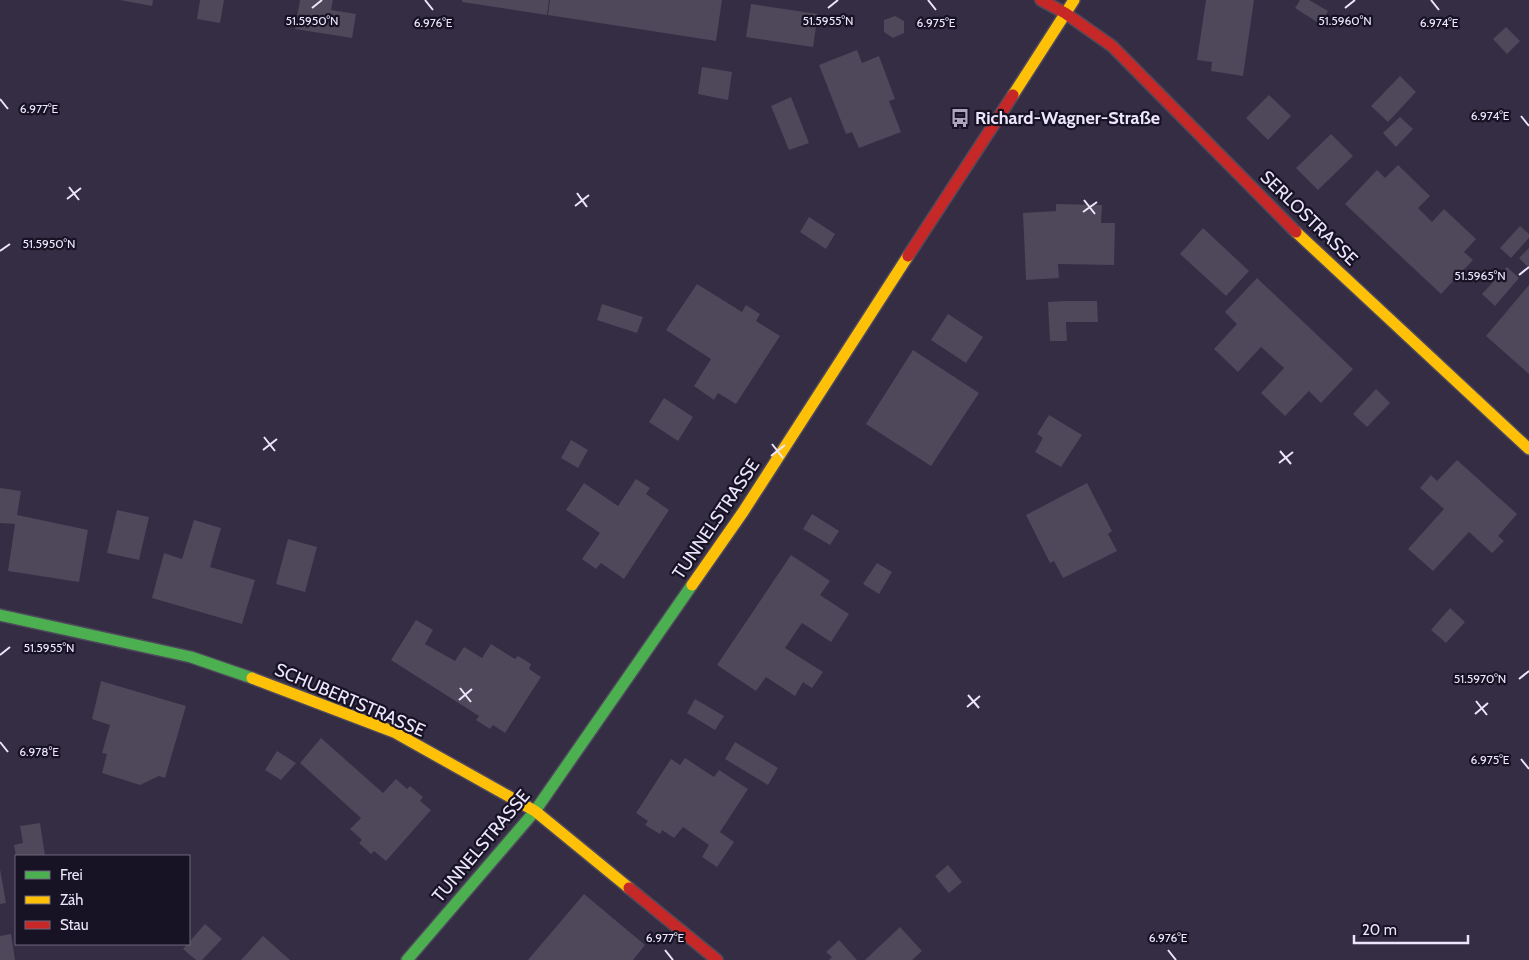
<svg xmlns="http://www.w3.org/2000/svg" width="1529" height="960" viewBox="0 0 1529 960" font-family="Cabin,sans-serif">
<style>
.building{fill:#4e485a}
.lines{fill:none;stroke-linecap:round;stroke-linejoin:round}
.fast-casing{stroke:#4f495c;stroke-width:14}
.slow-casing{stroke:#4f495c;stroke-width:14}
.jam-casing{stroke:#4f495c;stroke-width:14}
.fast{stroke:#4caf50;stroke-width:11}
.slow{stroke:#ffc107;stroke-width:11}
.jam{stroke:#c62828;stroke-width:11}
.ticks{fill:none;stroke:#ece6fc;stroke-width:2}
.labels{text-anchor:middle;stroke-width:4.5;stroke-linejoin:round;paint-order:stroke}
.poi-label{font-size:18px;font-weight:bold;fill:#ece6fc;stroke:#171224;text-anchor:start}
.street-label{font-size:18px;fill:#ece6fc;stroke:#171224}
.ticks-label{font-size:12px;text-anchor:middle;fill:#ece6fc;stroke:#171224;stroke-width:4.5;stroke-linejoin:round;paint-order:stroke}
</style>
<rect width="100%" height="100%" fill="#342d44"/>
<path class="building" d="M120,0h33l-1,6z
M200,0h24l-4,23 -23,-4z
M300,0h33l-2,10 25,4 -4,24 -57,-9z
M462,0h87l-2,15 -85,-13z
M550,0h172l-6,41 -168,-26z
M1206,0h48l-11,76 -32,-5 1,-9 -15,-2z
M1300,0h9l19,11 -8,13 -25,-16z
M751,4l67,10 -5,33 -67,-10z
M895,16l9,5v12l-11,5 -9,-6v-12z
M1506,27l14,14 -13,13 -14,-15z
M857,50l5,13 17,-7 16,43 -6,2 12,31 -42,16 -7,-16 -6,2 -27,-69z
M702,67l30,5 -4,28 -30,-6z
M1400,76l16,16 -28,30 -17,-16z
M1269,95l22,21 -23,24 -22,-22z
M791,97l18,46 -20,7 -18,-44z
M1400,117l13,12 -17,18 -13,-14z
M1331,134l22,22 -35,34 -22,-22z
M1398,165l32,31 -12,12 14,14 12,-13 32,30 -12,13 9,8 -32,34 -96,-90 32,-34 8,8z
M1056,204l46,1 -1,18h14l-1,42 -56,-1 1,14 -33,2 -3,-67 33,-2z
M809,217l26,17 -9,15 -26,-17z
M1520,226l9,8v4l-18,20 -11,-10z
M1203,228l46,43 -23,25 -46,-42z
M1529,248v20l-10,-10z
M1507,267l12,11 -24,28 -13,-12z
M1257,278l96,91 -32,34 -12,-12 -24,25 -24,-23 23,-25 -23,-21 -23,25 -24,-23 23,-25 -12,-12z
M697,284l45,28 4,-7 14,9 -4,7 24,15 -44,68 -18,-11 -4,7 -20,-14 17,-27 -45,-29z
M1529,285v89l-43,-38z
M1065,301h32l1,21h-32l1,19h-17l-2,-39z
M602,304l41,13 -6,16 -40,-13z
M948,314l35,23 -17,26 -35,-23z
M913,350l66,43 -48,73 -65,-42z
M1376,389l14,14 -23,24 -14,-13z
M664,398l29,19 -15,24 -29,-19z
M1049,415l33,20 -21,32 -26,-15 8,-14 -6,-4z
M571,440l17,10 -10,18 -17,-10z
M1457,460l60,54 -19,22 6,5 -12,12 -23,-21 -36,39 -25,-22 36,-40 -24,-21 11,-13 6,6z
M636,479l14,9 -4,6 23,16 -45,69 -23,-16 -5,6 -14,-10 18,-26 -34,-23 18,-27 34,23z
M1087,483l25,48 -4,3 9,17 -54,27 -9,-17 -4,2 -24,-48z
M0,488l21,3 -4,24 71,15 -9,52 -71,-11 7,-47 -15,-1z
M117,510l32,7 -10,43 -32,-7z
M812,514l27,17 -9,14 -27,-16z
M194,520l27,8 -11,39 45,13 -13,44 -90,-26 12,-45 18,6z
M288,539l29,8 -12,45 -29,-8z
M791,555l39,26 -10,14 29,19 -18,28 -29,-19 -9,13 -8,12 38,24 -11,16 -9,-6 -8,14 -29,-19 -10,14 -39,-26z
M877,563l15,9 -13,22 -16,-10z
M1450,608l15,14 -19,21 -15,-13z
M416,620l17,10 -8,14 30,17 9,-14 18,11 9,-14 24,15 3,-3 13,8 -2,5 12,8 -36,56 -12,-8 -3,4 -14,-9 3,-4 -88,-56z
M101,681l85,25 -21,72 -6,-2 -19,9 -38,-12 5,-19 -5,-1 8,-28 -18,-6z
M695,699l29,17 -9,14 -28,-17z
M321,738l62,55 13,-14 11,10 3,-3 13,11 -3,4 11,9 -45,51 -12,-10 -3,3 -12,-11 3,-3 -12,-11 11,-11 -61,-55z
M735,742l43,26 -10,17 -43,-26z
M277,751l19,12 -15,17 -16,-10z
M685,758l29,19 5,-7 29,19 -28,43 14,10 -17,25 -15,-10 7,-12 -26,-18 -9,11 -12,-8 -2,4 -15,-9 3,-4 -12,-8 35,-54 9,6z
M40,823l5,33h-29l-2,-11 9,-2 -3,-17z
M948,865l14,17 -13,11 -14,-17z
M0,869l6,34 -6,1z
M584,894l61,51 -12,15h-105z
M205,924l17,15 -20,21h-6l-13,-11z
M900,927l22,24 -10,9h-47z
M11,934l4,26h-15v-24z
M263,936l27,24h-49z
M839,940l18,20h-28l3,-3 -6,-5z"/>
<g class="lines">
<g class="fast-casing">
<path id="fast" d="M0,615l191,42 61,21
M407,960l128,-149 157,-226"/>
</g>
<g class="slow-casing">
<path id="slow" d="M1013,95l61,-95
M1296,232l233,217
M692,585l51,-73 165,-256
M252,678l142,54 141,79 94,77"/>
</g>
<g class="jam-casing">
<path id="jam" d="M1041,0l24,13 47,33 184,186
M908,256l105,-161
M629,888l88,72"/>
</g>
<use href="#fast" class="fast"/>
<use href="#slow" class="slow"/>
<use href="#jam" class="jam"/>
</g>
<path class="ticks" d="M425,0l8,10M928,0l8,10M1431,0l8,10M312,8l10,-8M828,8l10,-8M1345,8l10,-8M0,99l8,10M1521,116l8,10M69,187l10,13M577,193l10,14M67,199l14,-11M1084,200l11,14M575,206l14,-11M1083,212l14,-10M0,251l10,-7M1519,275l10,-8M264,437l11,14M772,444l11,14M263,450l14,-11M1280,451l11,13M771,456l14,-11M1279,463l14,-11M0,655l10,-8M1519,679l10,-8M460,688l11,14M968,695l11,13M459,700l13,-11M1476,701l11,14M967,707l13,-11M1475,714l13,-11M0,742l8,10M1521,759l8,10M665,950l8,10M1168,950l8,10"/>
<defs>
<g id="bus-bare" transform="scale(1.5)"><path d="M-5-6H5V4H4V6H2V4H-2V6H-4V4H-5ZM-3.5-4V0h7V-4ZM-3.5 1.2v1.5H-2V1.2ZM2 1.2v1.5H3.5V1.2Z" fill="#aca5bc" stroke="#171224" stroke-width="2.5" paint-order="stroke"/></g>
</defs>
<g fill-rule="evenodd">
<use href="#bus-bare" x="960" y="118"/>
</g>
<g class="labels">
<g class="poi-label">
<text x="975" y="124">Richard-Wagner-Straße</text>
</g>
<g class="street-label">
<text transform="translate(1309 218) rotate(44)" y="6">SERLOSTRASSE</text>
<text transform="translate(716 519) rotate(-56)" y="6">TUNNELSTRASSE</text>
<text transform="translate(350 700) rotate(23)" y="6">SCHUBERTSTRASSE</text>
<text transform="translate(481 846) rotate(-50)" y="6">TUNNELSTRASSE</text>
</g>
</g>
<g class="ticks-label">
<text x="312" y="25">51.5950°N</text>
<text x="828" y="25">51.5955°N</text>
<text x="1345" y="25">51.5960°N</text>
<text x="433" y="27">6.976°E</text>
<text x="936" y="27">6.975°E</text>
<text x="1439" y="27">6.974°E</text>
<text x="39" y="113">6.977°E</text>
<text x="1490" y="120">6.974°E</text>
<text x="49" y="248">51.5950°N</text>
<text x="1480" y="280">51.5965°N</text>
<text x="49" y="652">51.5955°N</text>
<text x="1480" y="683">51.5970°N</text>
<text x="39" y="756">6.978°E</text>
<text x="1490" y="764">6.975°E</text>
<text x="665" y="942">6.977°E</text>
<text x="1168" y="942">6.976°E</text>
</g>
<rect x="15" y="855" width="175" height="90" fill="#171224" stroke="#6c677a"/>
<rect x="25" y="871" width="25" height="8" fill="#4caf50" stroke="#6c677a"/>
<text x="60" y="880" font-size="15" fill="#ece6fc">Frei</text>
<rect x="25" y="896" width="25" height="8" fill="#ffc107" stroke="#6c677a"/>
<text x="60" y="905" font-size="15" fill="#ece6fc">Zäh</text>
<rect x="25" y="921" width="25" height="8" fill="#c62828" stroke="#6c677a"/>
<text x="60" y="930" font-size="15" fill="#ece6fc">Stau</text>
<path d="M1354 935v8h114v-8" fill="none" stroke="#ece6fc" stroke-width="2.5"/>
<text x="1362" y="935" font-size="15" fill="#ece6fc" stroke="#171224" stroke-width="4" paint-order="stroke">20 m</text>
</svg>
